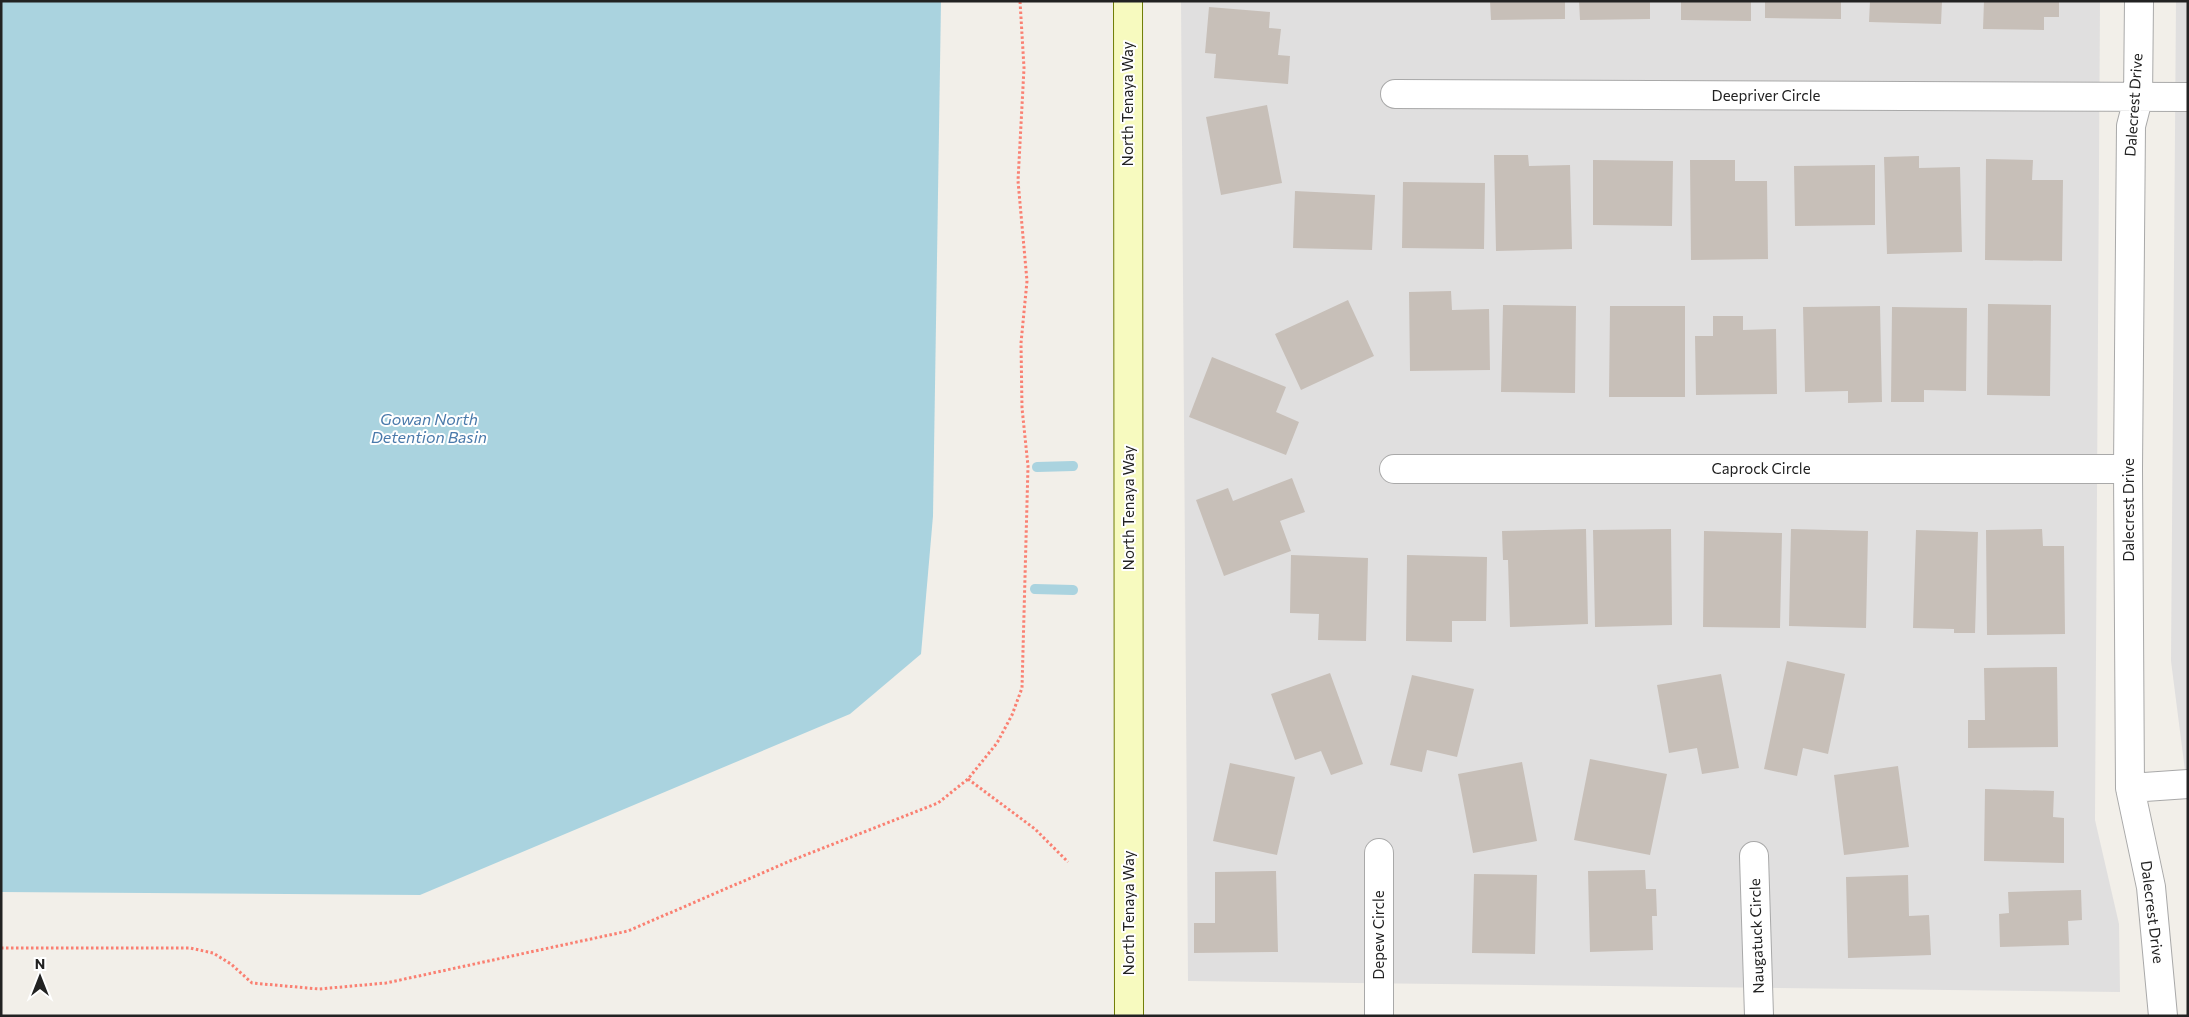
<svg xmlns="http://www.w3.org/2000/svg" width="2189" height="1017" viewBox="0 0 2189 1017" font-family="Commissioner,sans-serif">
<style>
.residential{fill:#e0dfdf}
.water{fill:#aad3df}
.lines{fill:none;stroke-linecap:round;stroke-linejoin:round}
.stream{stroke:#aad3df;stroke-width:10}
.building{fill:#c7bfb8}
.street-casing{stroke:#a9a9a9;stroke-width:30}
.secondary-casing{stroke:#707d05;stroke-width:30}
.path{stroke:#fa8072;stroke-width:3;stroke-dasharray:2.5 2.5;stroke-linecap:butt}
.street{stroke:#fff;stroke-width:28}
.secondary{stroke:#f7fabf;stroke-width:28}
.labels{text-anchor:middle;stroke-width:4;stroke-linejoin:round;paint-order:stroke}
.street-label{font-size:15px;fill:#222;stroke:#fff}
.water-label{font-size:16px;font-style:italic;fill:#4a7aab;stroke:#fff}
</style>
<rect width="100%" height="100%" fill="#f2efe9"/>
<path class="residential" d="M1181,1h919l-5,819 24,104 1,68 -932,-11z
M2176,1h12v793l-17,-133z"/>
<path class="water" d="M1,1h940l-8,515 -12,138 -71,60 -430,181 -419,-3z"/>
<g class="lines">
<path class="stream" d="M1037,467l36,-1
M1035,589l38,1"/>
</g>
<path class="building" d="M1490,1h75v18l-74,1z
M1579,1h71v18l-70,1z
M1681,1h70v20l-70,-1z
M1765,1h76v18l-76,-1z
M1870,1h72l-1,23 -72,-2z
M1984,1h75v16h-15v13l-61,-1z
M1209,7l61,5 -1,16 12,1 -3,26 12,1 -2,28 -74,-6 2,-24 -11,-1z
M1267,105l15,78 -61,12 -15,-78z
M1494,155h34l1,11 41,-1 2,84 -76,2z
M1919,156v12l41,-1 2,85 -75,2 -3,-97z
M1986,159l47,1 -1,20h31l-1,81 -77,-1z
M1593,160l80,1 -1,65 -79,-1z
M1690,160h45v21h32l1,78 -77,1z
M1875,165v60l-80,1 -1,-60z
M1403,182l82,1 -1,66 -82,-1z
M1295,191l80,4 -3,55 -79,-2z
M1451,291l1,19 37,-1 1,61 -80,1 -1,-79z
M1348,300l26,56 -73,34 -26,-56z
M1988,304l63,1 -1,91 -63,-1z
M1503,305l73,1 -1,87 -74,-1z
M1610,306h75v91h-76z
M1880,306l2,96 -34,1v-12l-43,1 -2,-85z
M1892,307l75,1 -1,83 -42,-1v12h-33z
M1713,316h30v14l33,-1 1,65 -81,1 -1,-59h18z
M1212,357l74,30 -10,25 23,10 -13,33 -97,-38z
M1292,478l13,34 -25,9 11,30 -67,25 -28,-76 32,-12 5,13z
M1586,529l2,95 -78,3 -2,-67h-5l-1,-29z
M1671,529l1,96 -77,2 -2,-97z
M1791,529l77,2 -2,97 -77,-2z
M2042,529l1,17h21l1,88 -78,1 -1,-105z
M1916,530l62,2 -3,101h-21v-4l-41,-1z
M1704,531l78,2 -2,95 -77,-1z
M1291,555l77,3 -2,83 -48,-1 1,-26 -29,-1z
M1407,555l80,2 -1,64h-34v21l-46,-1z
M1787,661l58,13 -17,80 -25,-6 -6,28 -33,-7z
M2057,667l1,80 -90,1v-28h17l-1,-52z
M1330,673l33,91 -32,11 -10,-24 -26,9 -24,-66z
M1721,674l18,94 -37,6 -5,-26 -28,5 -12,-68z
M1412,675l62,14 -17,68 -30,-7 -5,22 -32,-7z
M1590,759l77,15 -17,81 -76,-15z
M1522,762l15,79 -64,12 -15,-79z
M1230,763l65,14 -18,78 -64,-14z
M1898,766l11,81 -65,8 -10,-80z
M1985,789l69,2 -1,26 11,1v45l-80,-2z
M1645,870l1,19h10l1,27h-5l1,34 -63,2 -2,-81z
M1276,871l2,81 -84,1v-30h21v-51z
M1474,874l63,1 -2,79 -63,-1z
M1908,875l1,41 20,-1 2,40 -83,3 -2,-81z
M2081,890l1,30 -14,1 1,24 -69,2 -1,-33 10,-1 -1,-21z"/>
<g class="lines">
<g class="street-casing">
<path id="street" d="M2139,1l-1,98 -7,27 -3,343 2,319 21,99 12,129
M1395,94l793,3
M1394,469h734
M2130,788l58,-4
M1379,853v163
M1754,856l5,160"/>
</g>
<g class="secondary-casing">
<path id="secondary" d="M1128,1l1,1015"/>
</g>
<path class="path" d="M968,779l67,50 33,33
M1,948h189l23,5 18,11 21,19 67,6 67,-6 242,-52 162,-70 148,-58 30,-24 29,-36 15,-28 10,-27 6,-222 -6,-58 -1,-65 6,-62 -9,-100 6,-113 -4,-67"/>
<use href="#street" class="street"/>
<use href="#secondary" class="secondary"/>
</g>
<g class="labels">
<g class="street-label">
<text x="1766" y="101">Deepriver Circle</text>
<text transform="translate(1128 104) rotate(-90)" y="5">North Tenaya Way</text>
<text transform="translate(2134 105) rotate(-86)" y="5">Dalecrest Drive</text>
<text x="1761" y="474">Caprock Circle</text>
<text transform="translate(1129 508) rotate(-90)" y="5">North Tenaya Way</text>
<text transform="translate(2129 510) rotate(-90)" y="5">Dalecrest Drive</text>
<text transform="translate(2152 912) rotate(83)" y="5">Dalecrest Drive</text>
<text transform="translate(1129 913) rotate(-90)" y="5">North Tenaya Way</text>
<text transform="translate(1379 935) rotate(-90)" y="5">Depew Circle</text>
<text transform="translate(1757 936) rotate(-92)" y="5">Naugatuck Circle</text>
</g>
<g class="water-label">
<text x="429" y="425">Gowan North<tspan x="429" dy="18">Detention Basin</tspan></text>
</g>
</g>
<rect width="2189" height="1017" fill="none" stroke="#222222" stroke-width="5"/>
<g transform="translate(40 977)" stroke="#ffffff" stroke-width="4" paint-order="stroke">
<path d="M0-4L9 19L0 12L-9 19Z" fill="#222222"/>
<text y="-8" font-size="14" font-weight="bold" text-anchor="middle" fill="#222222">N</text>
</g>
</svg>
